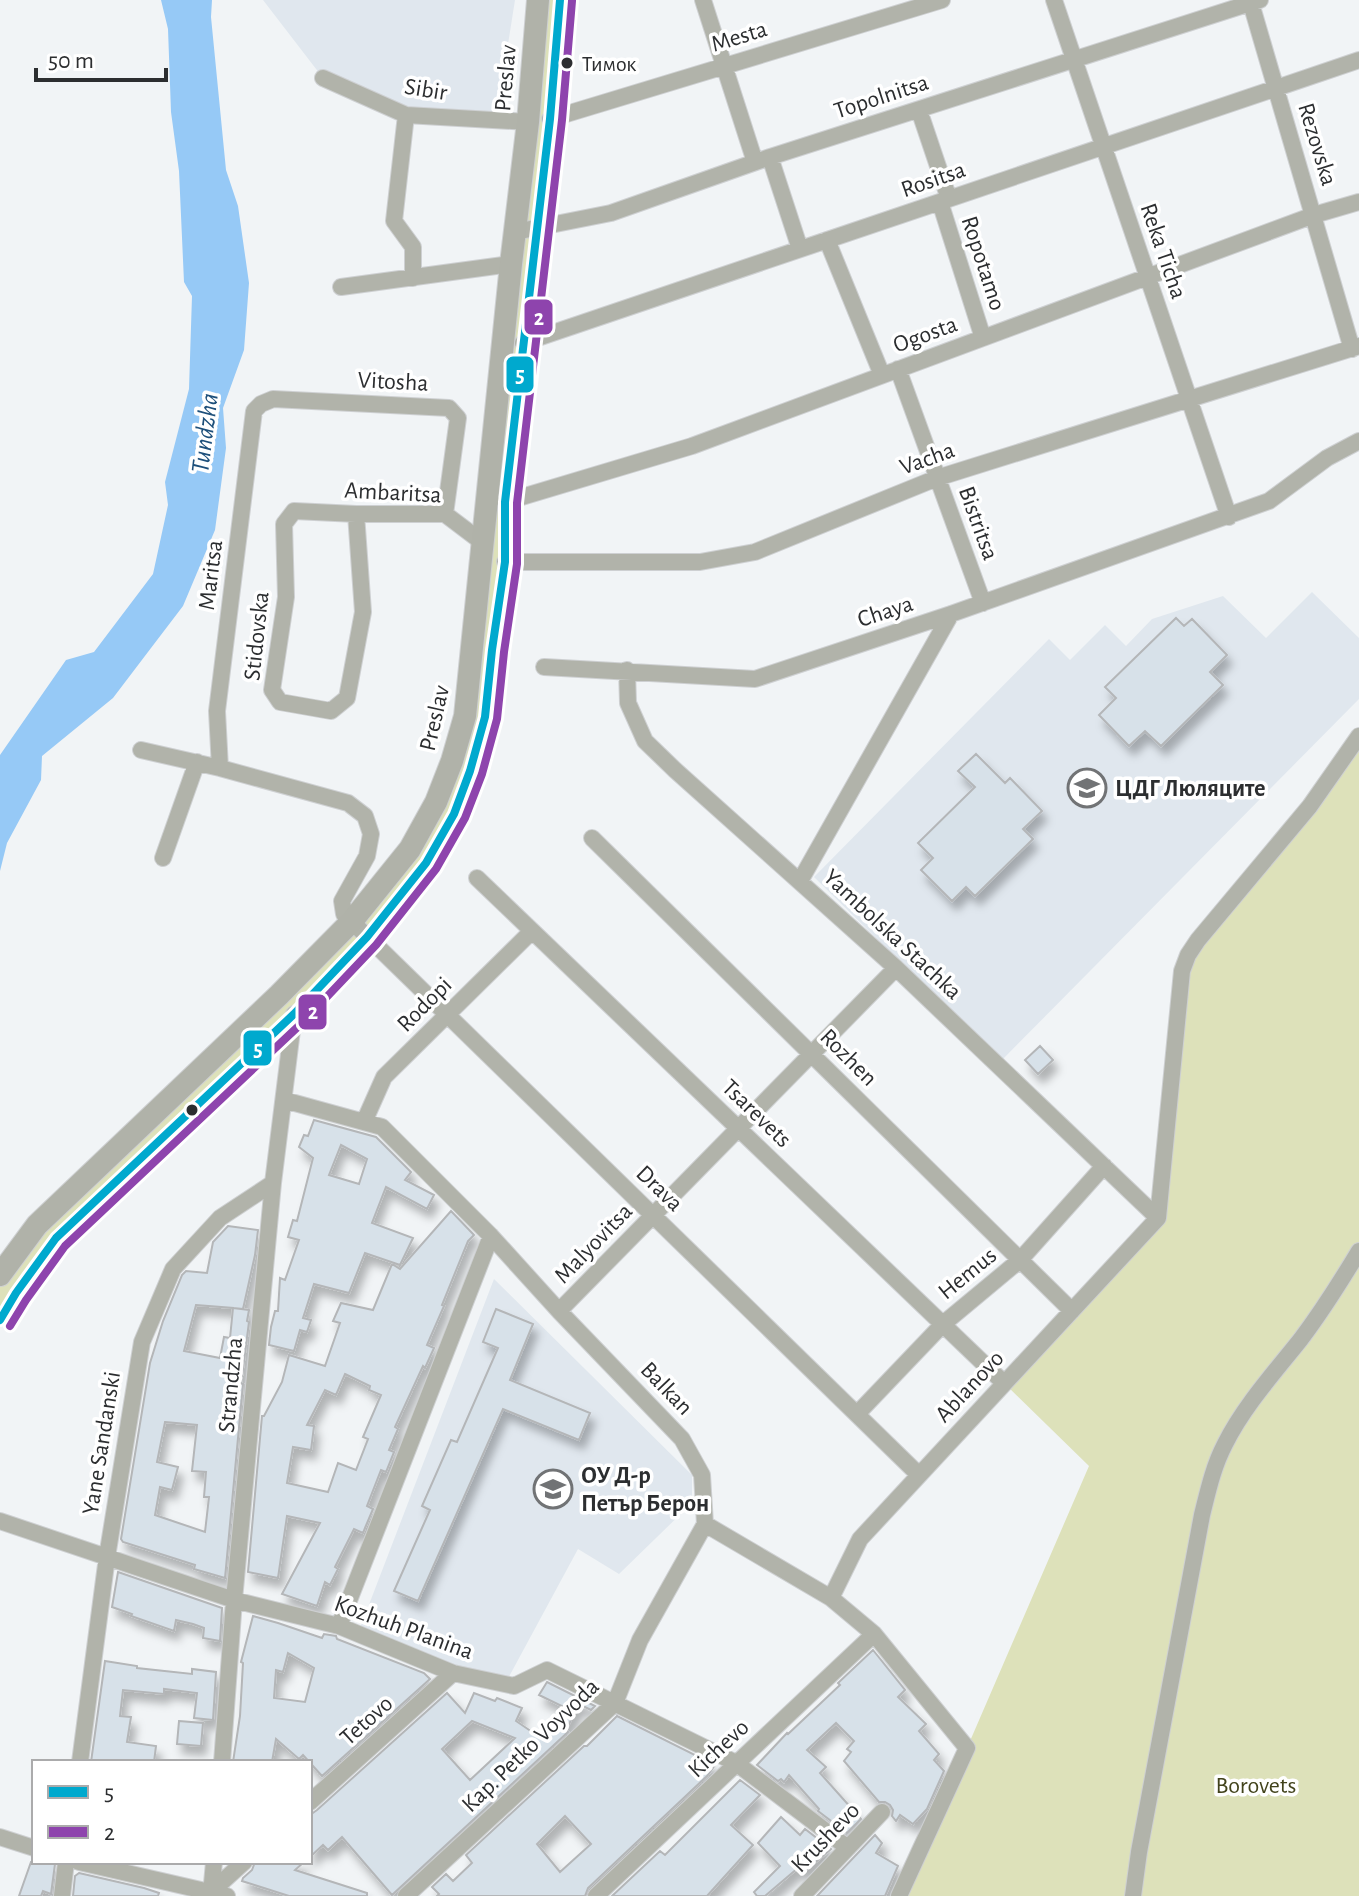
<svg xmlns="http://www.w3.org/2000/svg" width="1359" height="1896" viewBox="0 0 1359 1896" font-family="'Alegreya Sans',sans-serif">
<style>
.built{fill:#e0e7ee}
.green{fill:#dde1ba}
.water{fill:#96c9f6}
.building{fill:#d7e1e9;stroke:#b4b6b8;stroke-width:2;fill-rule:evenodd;filter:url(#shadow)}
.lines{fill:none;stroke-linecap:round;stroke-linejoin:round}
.street-casing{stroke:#ced0d2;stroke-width:18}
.secondary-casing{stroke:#ced0d2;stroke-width:24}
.street{stroke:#b1b3aa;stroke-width:16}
.secondary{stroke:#b0b2a9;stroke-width:22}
.bus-1-casing{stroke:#fff;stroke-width:14}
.bus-2-casing{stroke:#fff;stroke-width:14}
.bus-1{stroke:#00a9ce;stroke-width:8}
.bus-2{stroke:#8e44ad;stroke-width:8}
.bus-dot{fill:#2c2e30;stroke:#fff;stroke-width:3}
.labels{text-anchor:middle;stroke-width:7;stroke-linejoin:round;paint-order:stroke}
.bus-label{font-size:22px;fill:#2c2e30;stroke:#fff;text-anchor:start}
.street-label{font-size:24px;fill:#2c2e30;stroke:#fff}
.poi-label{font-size:24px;font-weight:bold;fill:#2c2e30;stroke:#fff;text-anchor:start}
.park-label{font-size:24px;fill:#42431c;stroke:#fff}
.water-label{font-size:26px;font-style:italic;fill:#1d4f7a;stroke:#fff}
.line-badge{stroke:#fff;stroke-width:3}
.badge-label{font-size:22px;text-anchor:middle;font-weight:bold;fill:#fff}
</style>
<defs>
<filter id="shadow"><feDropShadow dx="5" dy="9" stdDeviation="4" flood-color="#0004"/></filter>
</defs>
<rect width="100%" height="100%" fill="#f1f4f6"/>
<path class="built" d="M263,0h252l-19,120 -90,-5 -83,-37z
M1312,592l47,46v61l-358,362 -187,-184 235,-238 21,21 35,-35 21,21 26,-27 71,-23 43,42z
M494,1279l198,196v28l-73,71 -41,-25 -74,137 -144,-58z"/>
<path class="green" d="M538,0h22l-10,119 -45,383v60l-13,88 -7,67 -15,54 -16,43 -28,49 -59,74 -73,77 -238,224 -40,55 -16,27v-45l410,-426 42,-88z
M1359,736v1160h-460l68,-148 122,-282 -85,-83 154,-165 24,-247z"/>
<path class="water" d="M161,0h51l-1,17 15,153 12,36 11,77 -5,67 -21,58 3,40 -11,82 -32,76 -32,42 -38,50 -71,58 -1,24 -34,63 -7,28v-116l66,-95 28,-8 59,-78 15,-69 -3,-23 24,-93 3,-93 -8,-14 -5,-111 -8,-59 -3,-83z"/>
<path class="building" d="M1176,618l8,8 8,-7 35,36 -17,17 13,13 -62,61 -16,-15 -16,15 -30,-31 17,-17 -11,-11z
M976,754l29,29 5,-5 32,33 -19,18 10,10 -58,57 -9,-9 -14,14 -31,-31 12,-12 -15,-15 57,-56 -17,-16z
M1040,1046l13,14 -15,14 -13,-14z
M314,1120l62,17 35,35 -6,8 29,15 -7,14 -41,-22 -14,36 41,15 -13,27 -35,-12 -16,40 -35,-9 -11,34 8,2 -4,12 -7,-2 -6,21 -25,-6 2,-18 4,-16h3l2,-33 5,2 14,-40 -11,-3 5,-17 4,1 16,-63 -14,-11 5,-12 4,1zM341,1145l26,14 -8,25 -30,-9z
M451,1211l23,24 -6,6 -26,64 2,1 -17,39 7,3 -9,20 -2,-2 -28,61 3,2 -9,21 5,2 -8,20 -5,-2 -14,36 6,3 -8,19 -2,5 -9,-4 -19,38 3,2 -8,16 -5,-3 -8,24 -35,-12 38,-71 -33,-7 -9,62 -30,-6 14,-156h2l18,-34 7,-27 36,11 15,-43 -7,-2 8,-18 32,7 19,-46 8,5zM345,1374l25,12 -1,4 12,5 -18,42 5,2 -12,31 -18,-7 -10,29 -41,-9 6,-36 18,3 3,-24 -7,-1 18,-35 11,5z
M228,1226l30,4 -3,25 -12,54 -10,-1 16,2 -2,11 2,1 -8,62h2l-18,194 -31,-9 1,-4 -72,-23 -2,-3 29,-176 13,-42 19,-46 4,-4 21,2 6,-31zM196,1305l37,3 -3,30 -6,-1 -4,21 -36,-7zM165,1422l32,3 -5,46 14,1 -2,25h5l-4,35 -50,-17 5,-28 12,3 6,-23 -21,-5z
M496,1309l37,15 -23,56 80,33 -11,27 -76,-31 -85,192 -24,-10 36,-81 -8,-4 29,-66 6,2 41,-94 -15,-6z
M118,1572l104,36 -2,33 -17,-3 1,-10 -11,-4 -17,-4 -2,11 -43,-15 1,-2 -20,-7z
M253,1616l25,7 44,15 2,-4 12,2 1,3 87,34 6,6 -108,97 -19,-21 -4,4 -23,-20 -4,23h-39l7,-46 3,-53 -2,-1zM288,1653l26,15 -9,34 -31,-4 2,-28 7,2z
M873,1650l32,40 -7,7 28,27 -7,7 20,23 -5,6 10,11 -17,38 -14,15 -13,-9 -4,6 -4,-5 1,-6 -3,-5 -5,-3h-6l-35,-41 7,-9 -4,-3 7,-8 -18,-18 -29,27 19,17 -6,6 41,46 -14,14 -29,-22 1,-2 -30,-34 -5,7 -3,-3 -3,2 -21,-16 30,-32 1,1 52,-49 -2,-2z
M105,1661l32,5v2l55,6v-5l24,3 -3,48 -19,-2 3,-25 -33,-4v5l-41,-4 -3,26 11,1 -4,25 29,4 -2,16h-63z
M547,1682l48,24 -4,4 -12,-6 -13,26 2,2 -176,163 -50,-58 -14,13 -5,-5 -13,12v-42l7,-5 130,-117 18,20 9,-20 21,8 2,-3 25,10 -6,13 22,15 26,-29 -25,-12zM472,1721l43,17 -45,42 -28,-31z
M617,1716l98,49 -8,11 -119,112 -3,8h-148l2,-2 -7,-7 14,-13 7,7 19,-18 -6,-8 118,-109h3zM565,1816l26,28 -31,28 -23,-28z
M179,1721l24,2 -2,23 -24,-2z
M740,1780l20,15 -29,30 22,20 -46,51h-95l48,-45 5,4z
M781,1817l19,18 5,-6 26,20 -27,23 -5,-5 -34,29h-8l-3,-4 26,-26 -22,-23z
M875,1835l7,8 -6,10 22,13 -13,30h-68z
M31,1862h22l2,2 -4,30 -8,-3 -2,5h-22z
M255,1862h49l-9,8 72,23v3h-78l-47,-15 1,-3 9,-8z
M79,1873l65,15 15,5 -1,3h-85l2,-20z"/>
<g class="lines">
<g class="street-casing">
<path id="street" d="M703,0l52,162
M1054,0l175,517
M1250,0l102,349
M323,78l83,37 122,7
M919,110l30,89
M406,115l-12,106 19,26v31
M550,119l392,-119
M770,157l30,92
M940,202l43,136
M515,232l96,-19 159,-56 490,-157
M827,240l55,135
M341,287l170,-23
M523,343l836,-283
M898,369l85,234
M505,502l187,-56 622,-231 45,-13
M356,514l7,98 -16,86 -16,13 -51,-9 -8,-12 14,-93 -2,-73 10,-13 62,3h89l37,28
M505,562h195l55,-10 182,-74 422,-132
M544,667l211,12 196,-65 318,-113 58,-43 32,-17
M627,670l1,33 17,38 30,29 221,198 262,250
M141,750l79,18 128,35 17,13 6,18 -4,22 -25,45 2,13 575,561
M220,768l-3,-57 37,-300 7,-7 12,-5 176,9 9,10 -13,96
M592,838l480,473
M163,858l34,-96
M477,878l527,505
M800,881l151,-267
M284,1100l98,27 109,109 68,75 123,128 20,36 3,49 126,74 43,36 93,114 -68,148
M364,1122l20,-45 148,-146
M1158,1218l24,-247 6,-16 10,-15 112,-134 49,-70
M559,1311l337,-343
M857,1414l86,-90 77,-64 84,-94
M0,1521l234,79 105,26 114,47 61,13 33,-16 189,93 112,85
M831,1598l29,-59 298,-321
M339,1626l152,-390
M80,1762l27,-205 35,-215 31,-73 47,-51 53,-35
M222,1762l12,-162 39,-417 21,-169
M310,1802l143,-129
M0,1837l34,11
M79,1862l148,34
M212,1891l32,-29
M211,1894l3,-32
M62,1896l4,-34
M406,1896l209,-193 25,-63 65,-116
M596,1896l278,-262
M802,1896l80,-84
M1133,1896l6,-44 63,-337c6,-24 11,-48 23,-71 19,-38 49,-71 76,-105 21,-28 40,-58 58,-88"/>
</g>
<g class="secondary-casing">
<path id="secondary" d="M0,1275l37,-50 242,-230 73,-74 58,-72 26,-47 16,-41 13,-45 46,-452 17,-142 10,-122"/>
</g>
<use href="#street" class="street"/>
<use href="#secondary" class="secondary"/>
<g class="bus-1-casing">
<path id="bus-1" d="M0,1320l16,-27 40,-55 238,-224 73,-77 59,-74 28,-49 16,-43 15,-54 7,-67 13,-88v-60l45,-383 10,-119"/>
</g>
<g class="bus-2-casing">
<path id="bus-2" d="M10,1326l16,-26 39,-54 238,-224 73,-77 60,-76 29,-51 17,-44 15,-55 7,-67 13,-88v-61l45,-383 10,-119"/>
</g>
<use href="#bus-1" class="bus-1"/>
<use href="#bus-2" class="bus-2"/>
</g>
<defs>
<g id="school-ring" transform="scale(2)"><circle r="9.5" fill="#fff" stroke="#717375" stroke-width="1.5"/><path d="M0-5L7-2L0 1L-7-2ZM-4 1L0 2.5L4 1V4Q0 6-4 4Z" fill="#717375"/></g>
</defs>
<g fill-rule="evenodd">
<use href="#school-ring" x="1087" y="788"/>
<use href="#school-ring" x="553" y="1489"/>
</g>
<g class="bus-dot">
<circle cx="567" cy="63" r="7"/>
<circle cx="192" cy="1110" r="7"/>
</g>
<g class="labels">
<g class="bus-label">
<text x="582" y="71">Тимок</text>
</g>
<g class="street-label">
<text transform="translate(739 36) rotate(-17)" y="8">Mesta</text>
<text transform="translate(505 78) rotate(-85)" y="8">Preslav</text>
<text transform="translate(426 89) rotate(9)" y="8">Sibir</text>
<text transform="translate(881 96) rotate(-18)" y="8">Topolnitsa</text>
<text transform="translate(1318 144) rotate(73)" y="8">Rezovska</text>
<text transform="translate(933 179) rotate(-19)" y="8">Rositsa</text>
<text transform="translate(1164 251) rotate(71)" y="8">Reka Ticha</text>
<text transform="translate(984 263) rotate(72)" y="8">Ropotamo</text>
<text transform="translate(925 334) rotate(-20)" y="8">Ogosta</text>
<text transform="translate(393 381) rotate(3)" y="8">Vitosha</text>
<text transform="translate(927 458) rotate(-20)" y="8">Vacha</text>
<text transform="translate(393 492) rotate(3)" y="8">Ambaritsa</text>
<text transform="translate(979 523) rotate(70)" y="8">Bistritsa</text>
<text transform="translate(210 575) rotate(-83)" y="8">Maritsa</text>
<text transform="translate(885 611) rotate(-18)" y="8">Chaya</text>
<text transform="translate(256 636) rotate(-84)" y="8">Stidovska</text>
<text transform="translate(434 718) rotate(-77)" y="8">Preslav</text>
<text transform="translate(893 934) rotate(43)" y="8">Yambolska Stachka</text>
<text transform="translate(424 1004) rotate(-45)" y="8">Rodopi</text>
<text transform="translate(849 1057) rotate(45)" y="8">Rozhen</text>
<text transform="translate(757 1113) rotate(44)" y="8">Tsarevets</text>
<text transform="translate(660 1188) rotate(44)" y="8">Drava</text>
<text transform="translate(593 1243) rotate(-46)" y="8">Malyovitsa</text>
<text transform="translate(967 1273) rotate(-39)" y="8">Hemus</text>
<text transform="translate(230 1385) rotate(-85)" y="8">Strandzha</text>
<text transform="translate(969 1386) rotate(-47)" y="8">Ablanovo</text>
<text transform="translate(667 1388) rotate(46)" y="8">Balkan</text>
<text transform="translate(101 1443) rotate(-81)" y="8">Yane Sandanski</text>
<text transform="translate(404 1627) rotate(20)" y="8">Kozhuh Planina</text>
<text transform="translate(366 1720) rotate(-42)" y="8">Tetovo</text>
<text transform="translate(530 1745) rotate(-44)" y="8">Kap. Petko Voyvoda</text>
<text transform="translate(718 1748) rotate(-43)" y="8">Kichevo</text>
<text transform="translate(825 1837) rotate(-46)" y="8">Krushevo</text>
</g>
<g class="poi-label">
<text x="1115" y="796">ЦДГ Люляците</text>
<text x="581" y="1483">ОУ Д-р<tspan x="581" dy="28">Петър Берон</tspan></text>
</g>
<g class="park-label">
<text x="1256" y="1793">Borovets</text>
</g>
<g class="water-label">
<text transform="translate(204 433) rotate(-83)" y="9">Tundzha</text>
</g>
</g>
<g class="line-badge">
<rect x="523" y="298" width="31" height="38" rx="8" fill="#8e44ad"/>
<rect x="505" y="355" width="30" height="39" rx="8" fill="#00a9ce"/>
<rect x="297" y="993" width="31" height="38" rx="8" fill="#8e44ad"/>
<rect x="242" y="1029" width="31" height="38" rx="8" fill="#00a9ce"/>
</g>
<g class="badge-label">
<text x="539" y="325">2</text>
<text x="520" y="382">5</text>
<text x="313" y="1019">2</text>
<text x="258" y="1056">5</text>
</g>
<rect x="32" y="1760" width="280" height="104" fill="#ffffff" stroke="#ababac" stroke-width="2"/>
<rect x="48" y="1786" width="40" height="12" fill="#00a9ce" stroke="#ababac" stroke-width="2"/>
<text x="104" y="1800" font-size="24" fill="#2c2e30">5</text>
<rect x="48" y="1826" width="40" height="12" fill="#8e44ad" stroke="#ababac" stroke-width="2"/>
<text x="104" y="1840" font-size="24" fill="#2c2e30">2</text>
<path d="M36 68v12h130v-12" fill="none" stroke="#2c2e30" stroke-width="4"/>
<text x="48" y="68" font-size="24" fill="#2c2e30" stroke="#ffffff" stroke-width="6" paint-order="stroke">50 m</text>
</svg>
